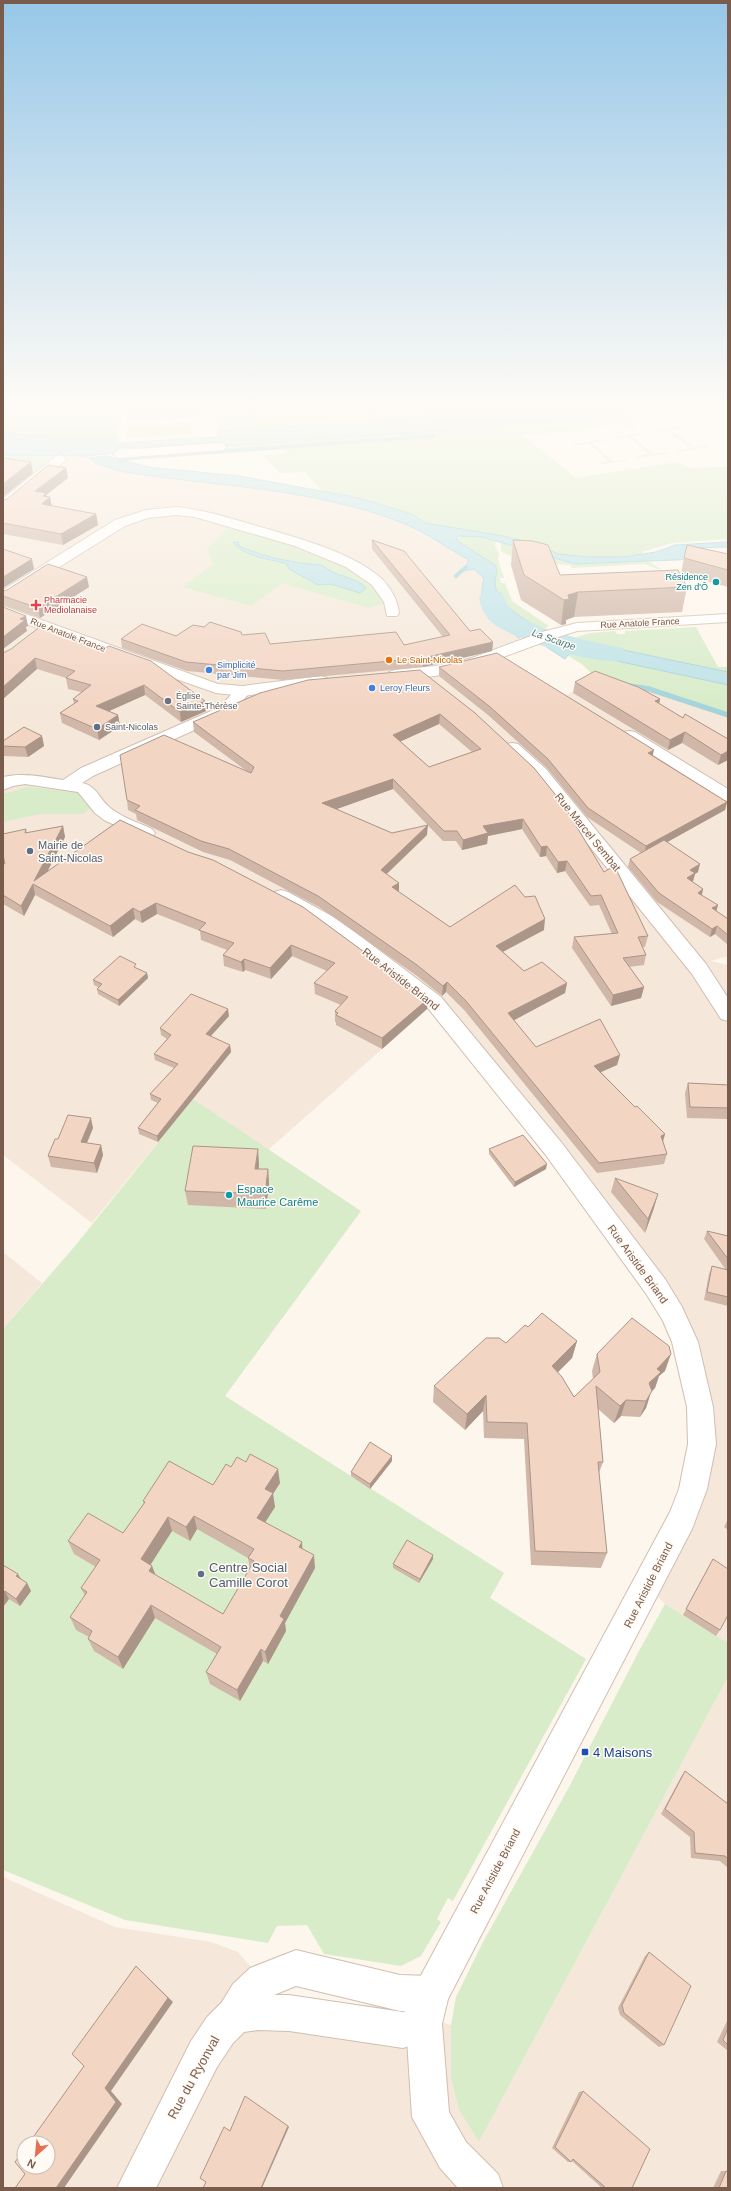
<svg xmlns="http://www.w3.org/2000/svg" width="731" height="2191" viewBox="0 0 731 2191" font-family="Arial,sans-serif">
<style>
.residential{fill:#f5e8da;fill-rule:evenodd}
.green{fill:#d8ecc9}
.water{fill:#bfe3e8;stroke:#a5d3da}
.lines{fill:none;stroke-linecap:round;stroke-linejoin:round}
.stream-far1{stroke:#a5d3da;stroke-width:4}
.stream{stroke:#a5d3da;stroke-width:5.5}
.river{fill:#bfe3e8;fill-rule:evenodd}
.minor-casing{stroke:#d1beb0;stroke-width:2}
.tertiary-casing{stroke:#d1beb0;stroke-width:2}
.secondary-casing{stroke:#d6c0b0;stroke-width:2}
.minor{fill:#fff;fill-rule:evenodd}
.tertiary{fill:#fff;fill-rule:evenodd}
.secondary{fill:#fff;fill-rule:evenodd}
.wall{fill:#d1b7a8;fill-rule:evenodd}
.shaded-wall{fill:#aa9588}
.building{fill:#f3d5c3;stroke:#aa9588;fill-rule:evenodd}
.culture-dot{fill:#0f9aa8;stroke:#fffaf3;stroke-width:1.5}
.health-dot{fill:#e0444e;stroke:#fffaf3;stroke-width:1.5}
.food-dot{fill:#e8710a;stroke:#fffaf3;stroke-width:1.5}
.shop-dot{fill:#3f7fe0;stroke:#fffaf3;stroke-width:1.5}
.worship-dot{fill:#6b7280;stroke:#fffaf3;stroke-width:1.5}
.service-dot{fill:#5c6f8a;stroke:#fffaf3;stroke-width:1.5}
.transit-dot{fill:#1a4fb4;stroke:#fffaf3;stroke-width:1.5}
.labels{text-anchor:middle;stroke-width:3;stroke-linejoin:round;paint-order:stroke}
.far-culture-label{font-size:9px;fill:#0d838f;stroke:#fffaf3;text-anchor:end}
.far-health-label{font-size:9px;fill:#be3a42;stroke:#fffaf3;text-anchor:start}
.far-street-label{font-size:9px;fill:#7a5c4d;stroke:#fffaf3}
.far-food-label{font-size:9px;fill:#c56008;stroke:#fffaf3;text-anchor:start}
.far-shop-label{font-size:9px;fill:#366cbe;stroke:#fffaf3;text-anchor:start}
.far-worship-label{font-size:9px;fill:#5b616d;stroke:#fffaf3;text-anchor:start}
.far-service-label{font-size:9px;fill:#4e5e75;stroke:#fffaf3;text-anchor:start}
.far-water-label{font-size:10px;font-style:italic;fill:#437c86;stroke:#fffaf3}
.street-label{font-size:11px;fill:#7a5c4d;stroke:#fffaf3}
.service-label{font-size:11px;fill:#4e5e75;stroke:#fffaf3;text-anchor:start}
.culture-label{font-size:11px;fill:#0d838f;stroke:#fffaf3;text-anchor:start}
.near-service-label{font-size:13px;fill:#4e5e75;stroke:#fffaf3;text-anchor:start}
.near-transit-label{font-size:13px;fill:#164399;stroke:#fffaf3;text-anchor:start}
.near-street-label{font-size:13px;fill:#7a5c4d;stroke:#fffaf3}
</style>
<rect width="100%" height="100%" fill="#fdf6ec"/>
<path class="residential" d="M88,456l31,15 185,25 50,11 49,17 66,36 -7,9 -1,4 13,-4 9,6 1,3 -3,12 9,26 37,28 -28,11 65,41 30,-15 58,10 76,25v240l-17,5 17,4v678l-63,-39 -17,-17 45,-98 -8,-147 -251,-339 -166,147 -75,-51 -101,124 -89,-68v-692l43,-1 3,-3z
M3,1252l39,31 -39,46z
M728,1677v511h-725v-311l112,50 96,15 27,10 25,29 8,16 118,10 62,18v53l8,32 20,32zM24,2143h24v24h-24z"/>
<path class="green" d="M3,403h122l-8,34h-60l-54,-4z
M214,403h43l2,15 56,-3 -2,-12h28l10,7 11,-1 3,2 18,-4 -6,-4h183l-161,16 -181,13z
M627,403h22l-8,11 -12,6 6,9 -7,1 -5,-7 -42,8 -59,4 54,43 101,-16 13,6 38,-1v75l-3,-3 -53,4 -30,9 2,1c-24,6 -63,8 -88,0 -18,-6 -34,-13 -53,-17 -23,-4 -46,-7 -69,-10l-9,-3 -13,-9 -18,-6 -35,-10 -37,-7 -17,-19 -26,1 -15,-17 24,-3 -3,-4 -165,12 -7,-4 7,-2 169,-15 302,-21 32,-12z
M676,403h34l7,3 -3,3 -41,6 5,4 -7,1 -12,-9 3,-2 9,1z
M190,423l1,11 -64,4v-12z
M683,426l2,2 -13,2 22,17 13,-2 2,2 -30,5 -2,-2 13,-2 -22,-17 -13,2 -2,-2z
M643,433l2,1 -12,3 21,17 13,-2 2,1 -30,5 -3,-1 13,-3 -21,-17 -13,2 -2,-1z
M603,439l2,2 -13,2 21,18 13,-2 2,1 -31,5 -1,-1 12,-3 -20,-18 -13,3 -2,-2z
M3,455l48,1 -21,20 -1,-3 -26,-8z
M235,524l116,40 40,38 -22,6 -87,-25 -31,23 -68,-19 30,-23 -6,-16 20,-19z
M462,536l20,1 14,4 -1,4 4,9 -1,5 6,19h-4l1,5h4l7,18 37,25 -6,3c-17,-7 -48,-26 -48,-47 0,-7 4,-10 0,-17l-36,-23 -3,-4z
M501,543l74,21 75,-2 13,9 -18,-7 -73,4 -2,-3c-12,0 -61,-6 -69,-14z
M696,627l22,40h10v5l-158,-33 20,-6 25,-2 2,3h8v-3z
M571,651l157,34v31l-76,-25 -28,-5 -28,-8 -13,-13 -16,-10z
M28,787l49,5 11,5 3,10 -8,7h-43l-37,8v-28z
M193,1099l168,112 -136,185 279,177 -14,25 96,61 -133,242 -5,-3 -11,21 4,3 -20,34 -20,10 -77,-12 -17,-29 -30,1 -9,17 -143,-23 -122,-50v-541l72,-83z
M665,1604l63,39v34l-249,465 -20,-32 -8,-32v-53l5,-28 27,-55 85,-153 71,-138z"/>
<path class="water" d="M129,403h70l2,13 -75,4z
M560,403h67c-18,19 -51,17 -76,20l-326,23h-5l-1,-4 -101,6v4l-29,4 -86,-1v-22l54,4h60l1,6 100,-6v-5l181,-13z
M106,456l42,11 91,9 120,22 53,16 13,9 79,13 31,8 24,10 30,3h34l33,-5 19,-7 53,-3v5l-42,1 13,11 -124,5 -93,-27 -24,-1 -2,2 3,4 36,23c4,7 0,10 0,17 0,21 31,40 48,47l-24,9c-24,-18 -44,-26 -35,-60l-10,-9 -15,3 7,-6 3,-6c-22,-12 -43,-27 -67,-37 -89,-36 -189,-36 -283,-52l-22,-7 -8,-6z
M233,542h6v4c28,12 54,17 83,19 13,12 33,11 44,23l-6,5 -29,-9 -13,1 -29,-16 -2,-5c-16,-5 -44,-7 -54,-22z
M566,638l162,34v13l-157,-34 -6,8 -20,-13z"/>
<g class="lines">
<path class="stream-far1" d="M120,461l9,-3 304,-22
M456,576l10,-9"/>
<path class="stream" d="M629,686l20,3 79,26"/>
<path class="river" d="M492,590l10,2c3,5 3,10 6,14 14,23 88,36 114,42l4,6 -4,6c-25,6 -107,-20 -128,-36 -9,-7 -13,-15 -15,-26l3,-6z"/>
<g class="minor-casing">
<path id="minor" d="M354,403h14l6,6 -6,3z
M220,443l4,1 2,3 -2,3 -105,8 -6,-4 6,-4z
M60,455l4,1 2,3 -2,3 -56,47 -5,1v-11l53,-43z
M177,507c27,3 53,11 80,19 37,11 96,26 125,53 9,9 16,22 17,34l-2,3h-10l-3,-14 -12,-17 -26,-18 -51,-21 -100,-29 -18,-2 -29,3 -23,8 -117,73 -5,1v-10l112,-70 31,-10z
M629,731l6,1 93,57v12l-6,-1 -99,-60 -2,-4 2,-4z
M512,743l6,1 28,25 160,195 22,34v23l-7,-2 -29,-45 -158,-197 -28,-25 -2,-4 2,-4z
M296,1950l104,25 31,1 13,5 5,13 -5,13 -9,3 7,14 -5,13 -34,11 -114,-17 -32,-1 -13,2 -11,11 -16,24 -61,121h-39l74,-147 16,-24 15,-15 11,-18 17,-16zM296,1986l104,25h6l-3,1 -114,-17h-15z"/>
</g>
<g class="tertiary-casing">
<path id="tertiary" d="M243,686l6,2 2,3 -19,22 -139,63 -11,7c13,2 17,14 25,22 12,12 31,17 45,24l3,4 -3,4 -6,2 -6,-2 -36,-17 -9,-7 -17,-21 -53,-8 -12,2 -10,4v-13c21,-5 40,0 60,3l18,-12 139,-61 17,-19z
M281,890l7,2 51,28 102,77 120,145 104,137 17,28 16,35 15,65 3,37 -9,45 -15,40 -244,470 -6,25 7,88 17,30 32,32 5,14h-45l-18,-20 -28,-51 -6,-93 12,-43 252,-469 9,-23 9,-45 -1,-37 -15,-65 -9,-21 -16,-26 -102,-141 -118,-147 -102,-77 -51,-30 -2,-4 2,-4z"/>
</g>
<g class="secondary-casing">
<path id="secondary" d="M3,606l215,78 25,2 78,-10 6,2 2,3 -2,3 -6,2 -78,10 -27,-3 -74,-26 -139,-52z
M728,614v8l-151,9 -25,8 -73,27 -44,10 -40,4 -6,-2 -2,-3 2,-3 6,-2 40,-4 34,-7 73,-27 35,-9z"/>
</g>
<use href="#minor" class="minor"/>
<use href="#tertiary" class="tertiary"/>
<use href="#secondary" class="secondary"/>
</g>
<path class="wall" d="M66,468l2,10 -22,17 1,1 3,1 2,9 44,8 2,11 -35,20 -60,-11v-34l4,-1z
M372,540l98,91 23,11 -1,9 -69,16 -140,13 -96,-9 -65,-23 -1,-9 55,-3 66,-1 28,9 134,1 39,-8 -71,-88z
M513,540l47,35 127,12 -5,25 -108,5 -8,3v4l-5,1 -40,-25 -10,-35z
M728,554v33l-47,-13 3,-16z
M89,587l-49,31 -37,-13v-14z
M11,649l194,52 1,10 -25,11 -36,-27 -36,16 9,4 2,11 -21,14 -37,-17 -2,-10 14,-9 -1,-5 8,-7 -13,-3 -2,-11 -29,-9 -34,30v-46z
M439,667l214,88 74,47 -2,8 -58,32 31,30 -3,2 -2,7v1l10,7 -1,6 14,16 12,8v26l-13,-11 -5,3 -53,-35 -29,-35 2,-8 11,-6 -54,-36 -40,-49 -59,-53 -49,-39z
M420,670l184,202 44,64 -3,11h-3l4,8 -2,10 -15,2 15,20 -3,11 -30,8 -39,-58 2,-11 38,-3 -13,-29 -9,1 -25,-35 -8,2 -11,-17 -6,1 -18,-28 -34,7 -1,8 -25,6 -6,-9h-13l-50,-52 -57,20 56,24 35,2 -40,39 12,9v9l51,35 94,3 -41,22 21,19 43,12 -2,10 -52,27 23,27 84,8 -3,10 -16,7 34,35 30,27 -2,8 4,12 -3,10 -67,9 -132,-162 -19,-19 -4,4 -25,-20 -98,-69 -89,-47 -27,-8 -66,-32 -1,-6 -8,-4 -1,-10 121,-28 -54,-40 -1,-10zM439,724l33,28 -43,15 -29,-26z
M575,682l85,17 -1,5 24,14 45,21v21l-10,5 -36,-22 -14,7 -95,-57z
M42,736l2,10 -16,11 -25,-1v-10z
M120,820l307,189 -45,40 -46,-24v-3h-1v-11l6,-6 -26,-11 -1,-11 13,-12 -35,-15 -21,23 -26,-9 -2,2 -19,-6 -1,-11 4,-5 -26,-10 -1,-9 -43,-17 -15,9 -7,-4 -22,18 -78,-42 -11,21 -21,-12v-41l2,1 21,-35 1,4 36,-7 2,11 -18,35z
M137,968l10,5 1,5 -29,28 -21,-12 -1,-5 1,-2 -4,-2 -1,-5z
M229,1016l-18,20 19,9 1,7 -73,90 -19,-8 -1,-6 20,-25 -7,-3 -1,-6 24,-26 -19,-8 -1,-6 13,-15 -6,-4 -1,-7z
M688,1083l40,2v34l-41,-1 -2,-25z
M93,1128l-6,15 14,2 2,10 -6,18 -46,-6 -3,-11 10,-17z
M489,1149l57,20 -32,18 -25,-33z
M259,1164v5h9l1,15 -3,25 -78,-4 -3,-14z
M615,1178l39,30 -9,25 -34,-41z
M707,1231l21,5v70l-24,-6 5,-26 3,-8 14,4 -22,-31z
M528,1327l49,14 -5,17 -14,14 16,25 19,-18 -1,-8 5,-17 68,17 -6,5 -4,12 -4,4 -5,16 -6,9 -19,-1 -7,7 -16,-14 5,53 -4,11 8,80 -6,15 -70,-3 -7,-126 -40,-1 -1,-27 -18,19 -32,-28 1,-16 72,-43z
M392,1456v5l-22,28 -19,-13v-4z
M231,1467l49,16 -7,11 2,13 -10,15 37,27 13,19 -30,55 1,8 -18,33 -5,-3 -23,40 -30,-17 -4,-12 11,-18 -62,-36 -32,51 -29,-18 -6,-12 1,-2 -13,-7 -6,-13 15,-21 -4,-8 15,-21 -22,-13 -6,-13 55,-8 21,-29 -1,-3 70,-16zM197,1529l51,29 2,11 -27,45 -67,-38 -4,-10 -2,-2 22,-33 18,10z
M728,1519v11l-4,-3z
M433,1555v4l-14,24 -26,-15v-4z
M713,1559l7,71 -4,6 -33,-21z
M3,1565l24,18 4,8 -11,15 -11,-7 -6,8z
M685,1771l43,33v64l-8,-7 -29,-3 -1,-21 -29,-23 20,-37z
M649,1952l15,93 -5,2 -39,-32 -2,-7 27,-52z
M728,2019v32l-11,-9z
M583,2091l49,97h-30l-30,-27 -1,1h-3l-16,-14 27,-56z
M721,2171h5l2,17h-15z"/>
<path class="shaded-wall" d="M31,462l2,11 -30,24v-13z
M66,468l2,10 -22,17 1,5 3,-3 2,11 -8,7 -9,-24z
M96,514l2,11 -35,20 -2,-11z
M32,559l2,10 -31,19v-11z
M87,577l2,10 -49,31 -2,-10z
M578,592l-4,25 -8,3v4l-5,1 3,-25 4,-5z
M26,616l2,10 -2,1 1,4 -24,18v-12l17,-18z
M493,642l-1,9 -69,16v-9z
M35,658l2,11 -34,30v-12z
M144,685l1,10 -47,21 -2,-10z
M660,699l-2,10 -3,-8z
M205,701l1,10 -25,11 -1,-10z
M440,714l-1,10 -46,21v-10z
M118,715l2,11 -21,14 -2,-11z
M685,732l-3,11 -14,7 2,-10z
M42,736l2,10 -16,11 -3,-10z
M654,750l-2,8 -4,-5z
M728,751v9l-10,5 3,-10z
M393,779v10l-70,25 -1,-11z
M727,802l-2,8 -81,45 2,-9z
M523,819l-1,10 -34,7 -1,8 -25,6 1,-10 20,-14z
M428,825l-1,10 -47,45 1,-10z
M63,826l2,11 -26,51 -5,-7z
M547,846l-1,10 -6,1 1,-10z
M567,861l-2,10 -8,2 1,-11z
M700,864l-2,8 -3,2 -2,7 -8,5 5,-16z
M399,883v10l-7,-6z
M33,884l2,11 -11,21 -3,-10z
M703,889l-2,9 -3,-5z
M156,903l1,11 -15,9 -2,-11z
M718,905l-2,8 -4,-5z
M133,908l2,11 -22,18 -3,-11z
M545,919l-1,11 -49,26 1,-10z
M717,926l-2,8 -5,3 2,-8z
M291,945l1,11 -21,23 -1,-11z
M244,959l1,11 -2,2 -2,-10z
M147,973l1,5 -29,28 -1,-6z
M447,982l-1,10 -4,4 1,-10z
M567,983l-2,10 -58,31 1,-11z
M644,987l-3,11 -30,8 2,-11z
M428,999l-1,10 -45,40v-11z
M228,1009l1,7 -22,24 -1,-6z
M230,1045l1,7 -73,90 -1,-6z
M620,1055l-3,10 -25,11 2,-10z
M91,1118l2,10 -10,24 -2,-10z
M665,1134l-3,10 -1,-8z
M101,1145l2,10 -6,18 -3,-10z
M258,1149l1,15 -2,20 -2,-15z
M547,1164l-1,5 -32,18 1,-5z
M268,1169l1,15 -3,25 -1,-15z
M658,1194l-4,14 -9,25 3,-14z
M577,1341l-5,17 -24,24 4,-16z
M671,1354l-6,17 -6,5 -4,12 -4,4 -5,16 -6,9 6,-16 3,-18 8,-14z
M486,1395l-3,16 -18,19 2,-16z
M626,1400l-5,16 -7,7 6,-17z
M392,1456v5l-22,28v-5z
M278,1469l2,14 -7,11 2,13 -16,25 -2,-14 8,-29z
M194,1516l3,13 -7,12 -4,-14z
M168,1517l4,14 -26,41 -5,-13z
M302,1542l1,14 -4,-9z
M314,1555l1,13 -30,55 1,8 -18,33 -3,-12 15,-36z
M433,1555v4l-14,24 1,-4z
M152,1566l5,13 -8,-8z
M18,1574l4,7 -6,-5z
M27,1583l4,8 -11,15 -4,-7z
M5,1591l4,8 -6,8v-14z
M151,1605l4,13 -32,51 -5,-12z
M261,1649l2,12 -23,40 -3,-11z
M136,1966l37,36 -62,89 11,13 -58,84h-8l49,-100z
M288,2126l1,1 -27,61h-1z"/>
<path class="building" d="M3,458l28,4 -28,22z
M48,465l18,3 -31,23 11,2 -3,3 7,1 -8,7 54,10 -35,20 -58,-11v-23l4,-1z
M372,540l32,11 66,80 10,-2 13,13 -70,16 -140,13 -97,-9 -65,-23 21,-15 34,12 17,-11 11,2 6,-5 31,10 1,3 23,-2 5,11 126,-12 8,13 46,-10z
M513,540l20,1 15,4 12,30 118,-5 9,17 -109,5 -10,3 1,4 -5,1 -40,-25z
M687,545l41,9v16l-44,-12z
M3,549l29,10 -29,18z
M48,564l39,13 -49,31 -35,-12v-5l4,-1z
M3,607l23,9 -6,3 5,1 -22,17z
M41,626l63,23 5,-3 42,15 54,40 -25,11 -36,-27 -48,21 22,9 -21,14 -37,-16 18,-12 -5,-2 18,-14 -25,-7 9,-7 -40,-13 -32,29v-34l8,-4z
M497,653l157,97 -6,3 79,49 -81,44 -58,-38 -40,-49 -59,-53 -50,-39z
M420,670l55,43 59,55 29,36 41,68 10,-6 3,5 31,65 -10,1 8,18 -23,3 21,29 -31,8 -39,-58 44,-4 -17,-38 -10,1 -24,-35 -9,1 -11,-16 -6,1 -18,-28 -40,7 5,7 -25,7 -6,-9h-13l-51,-52 -71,24 70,30 36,-8 -47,45 18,13 -7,4 58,40 65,-42 10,12 10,-1 10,23 -49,27 28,25 18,-9 25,21 -59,30 28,34 64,-28 20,36 -26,11 41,41 2,-1 28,28 -4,2 6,18 -68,9 -133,-162 -19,-19 -4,4 -26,-21 -99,-69 -89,-47 -28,-8 -66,-31 5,-4 -13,-6 -7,-45 44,-20 87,38 3,-6 -61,-45 67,-29 48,-13zM440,714l41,35 -52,18 -36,-32z
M595,671l43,16 22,12 -5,2 28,17 2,-4 43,25v12l-7,4 -36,-23 -15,8 -95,-58z
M24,727l18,9 -17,11 -22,-1v-5z
M120,820l68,32 25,8 90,47 125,92 -46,39 -46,-23 2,-2 -3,-2 13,-14 -34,-14 21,-20 -44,-18 -21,23 -26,-9 -3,3 -18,-7 11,-12 -35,-13 7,-7 -50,-20 -16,9 -7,-4 -23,18 -77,-42 -12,22 -18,-11v-32l2,1 -2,-9v-21l23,-5 -1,4 38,-7 -29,55z
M664,840l36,24 -10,6 5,3 -8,5 16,11 -5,4 20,12 -6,3 16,11v16l-11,-9 -5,3 -53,-36 -29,-34z
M120,956l16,8 -2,3 13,6 -29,27 -21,-11 5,-5 -9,-4z
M191,994l37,15 -22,25 24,11 -73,91 -19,-8 23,-29 -11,-5 28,-30 -24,-10 17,-19 -11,-7z
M688,1083l40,2v23l-38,-1z
M68,1115l23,3 -10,24 20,3 -7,18 -46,-7 7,-17h3z
M523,1135l24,29 -32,18 -26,-33z
M193,1146l65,3 -3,20h13l-3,25 -80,-3z
M615,1178l43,16 -10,25z
M707,1231l21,5v23z
M712,1266l16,4v27l-21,-5z
M542,1313l35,28 -25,25 10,11 12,20 26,-25 -3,-18 35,-36 37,28 2,8 -14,15 4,3 -12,11 3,8 -6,10 -20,-1 -6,6 -24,-20 7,76h-5l9,91 -72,-2 -8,-128 -40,-1 -1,-27 -19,19 -33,-28 52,-48h13l7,5 19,-18 3,2z
M370,1442l22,14 -22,28 -19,-12z
M250,1454l28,15 -13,20 8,4 -16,25 45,24 -3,5 15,8 -34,61 4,3 -19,33 -4,-3 -24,41 -31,-18 15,-25 -70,-42 -33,52 -30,-18 4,-8 -22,-14 17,-25 -6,-4 19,-28 -32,-19 20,-28 35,20 22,-31 -2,-1 26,-40 44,24 13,-21 5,3 6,-10 9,5zM194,1516l60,33 -6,9 6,3 -31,53 -74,-43 3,-5 -11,-7 27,-42 18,10z
M407,1540l26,15 -13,24 -27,-15z
M713,1559l15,10v46l-8,15 -34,-21z
M3,1565l15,9 -2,2 11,7 -11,16 -11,-8 -2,2z
M685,1771l43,33v55l-3,-3 -30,-3 -1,-21 -29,-23z
M649,1952l42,34 -27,59 -40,-32 -2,-8z
M136,1966l32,32 -63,90 11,14 -60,86h-41l10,-14 -10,-12 9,-12v17h24v-24h-19l55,-77 -12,-12z
M728,2028v17l-5,-5z
M583,2091l67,58 -18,39h-26l-33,-29 -2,3 -16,-15z
M245,2096l43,30 -27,62h-58l3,-6 -6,-4 24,-51 6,4z
M726,2171l2,1v16h-9z"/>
<linearGradient id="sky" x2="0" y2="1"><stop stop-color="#97c7e8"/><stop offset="0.57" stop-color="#fefbf6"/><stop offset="1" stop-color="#fefbf6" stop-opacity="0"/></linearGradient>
<rect width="731" height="710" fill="url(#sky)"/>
<g class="culture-dot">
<circle cx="716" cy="582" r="4"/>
<circle cx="229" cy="1195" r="4"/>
</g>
<path class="health-dot" d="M34 599h4v4h4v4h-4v4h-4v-4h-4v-4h4z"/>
<circle class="food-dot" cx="389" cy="660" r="4"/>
<g class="shop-dot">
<circle cx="209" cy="670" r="4"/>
<circle cx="372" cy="688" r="4"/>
</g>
<circle class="worship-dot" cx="168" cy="701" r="4"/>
<g class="service-dot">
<circle cx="97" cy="727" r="4"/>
<circle cx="30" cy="851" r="4"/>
<circle cx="201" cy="1574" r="4"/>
</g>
<rect class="transit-dot" x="581" y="1748" width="8" height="8" rx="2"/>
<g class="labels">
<g class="far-culture-label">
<text x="708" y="580">Résidence<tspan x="708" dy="10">Zen d'Ô</tspan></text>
</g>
<g class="far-health-label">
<text x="44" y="603">Pharmacie<tspan x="44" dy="10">Mediolanaise</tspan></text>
</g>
<g class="far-street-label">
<text transform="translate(640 623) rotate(-3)" y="3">Rue Anatole France</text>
<text transform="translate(68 635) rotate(21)" y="3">Rue Anatole France</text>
</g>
<g class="far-food-label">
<text x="397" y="663">Le Saint-Nicolas</text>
</g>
<g class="far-shop-label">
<text x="217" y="668">Simplicité<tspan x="217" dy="10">par Jim</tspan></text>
<text x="380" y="691">Leroy Fleurs</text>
</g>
<g class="far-worship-label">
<text x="176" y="699">Église<tspan x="176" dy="10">Sainte-Thérèse</tspan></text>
</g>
<g class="far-service-label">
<text x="105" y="730">Saint-Nicolas</text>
</g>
<g class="far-water-label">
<text transform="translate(554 639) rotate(19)" y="4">La Scarpe</text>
</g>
<g class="street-label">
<text transform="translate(588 832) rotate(51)" y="4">Rue Marcel Sembat</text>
<text transform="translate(401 979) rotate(38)" y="4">Rue Aristide Briand</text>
<text transform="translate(638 1264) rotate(54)" y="4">Rue Aristide Briand</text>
<text transform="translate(648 1585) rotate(-63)" y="4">Rue Aristide Briand</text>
<text transform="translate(495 1871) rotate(-62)" y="4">Rue Aristide Briand</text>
</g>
<g class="service-label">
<text x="38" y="849">Mairie de<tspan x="38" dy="13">Saint-Nicolas</tspan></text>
</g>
<g class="culture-label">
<text x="237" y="1193">Espace<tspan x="237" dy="13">Maurice Carême</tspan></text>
</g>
<g class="near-service-label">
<text x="209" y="1572">Centre Social<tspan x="209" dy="15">Camille Corot</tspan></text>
</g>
<g class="near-transit-label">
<text x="593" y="1757">4 Maisons</text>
</g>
<g class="near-street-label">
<text transform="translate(193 2077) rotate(-61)" y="5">Rue du Ryonval</text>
</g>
</g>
<rect width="731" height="2191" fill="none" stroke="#7a5c4d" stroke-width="8"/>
<g transform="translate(36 2155) rotate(207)"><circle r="19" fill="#fffaf3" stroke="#cabbb1"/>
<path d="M0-3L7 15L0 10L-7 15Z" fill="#e76f51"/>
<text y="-6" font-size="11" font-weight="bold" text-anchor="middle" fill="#7a5c4d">N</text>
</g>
</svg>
